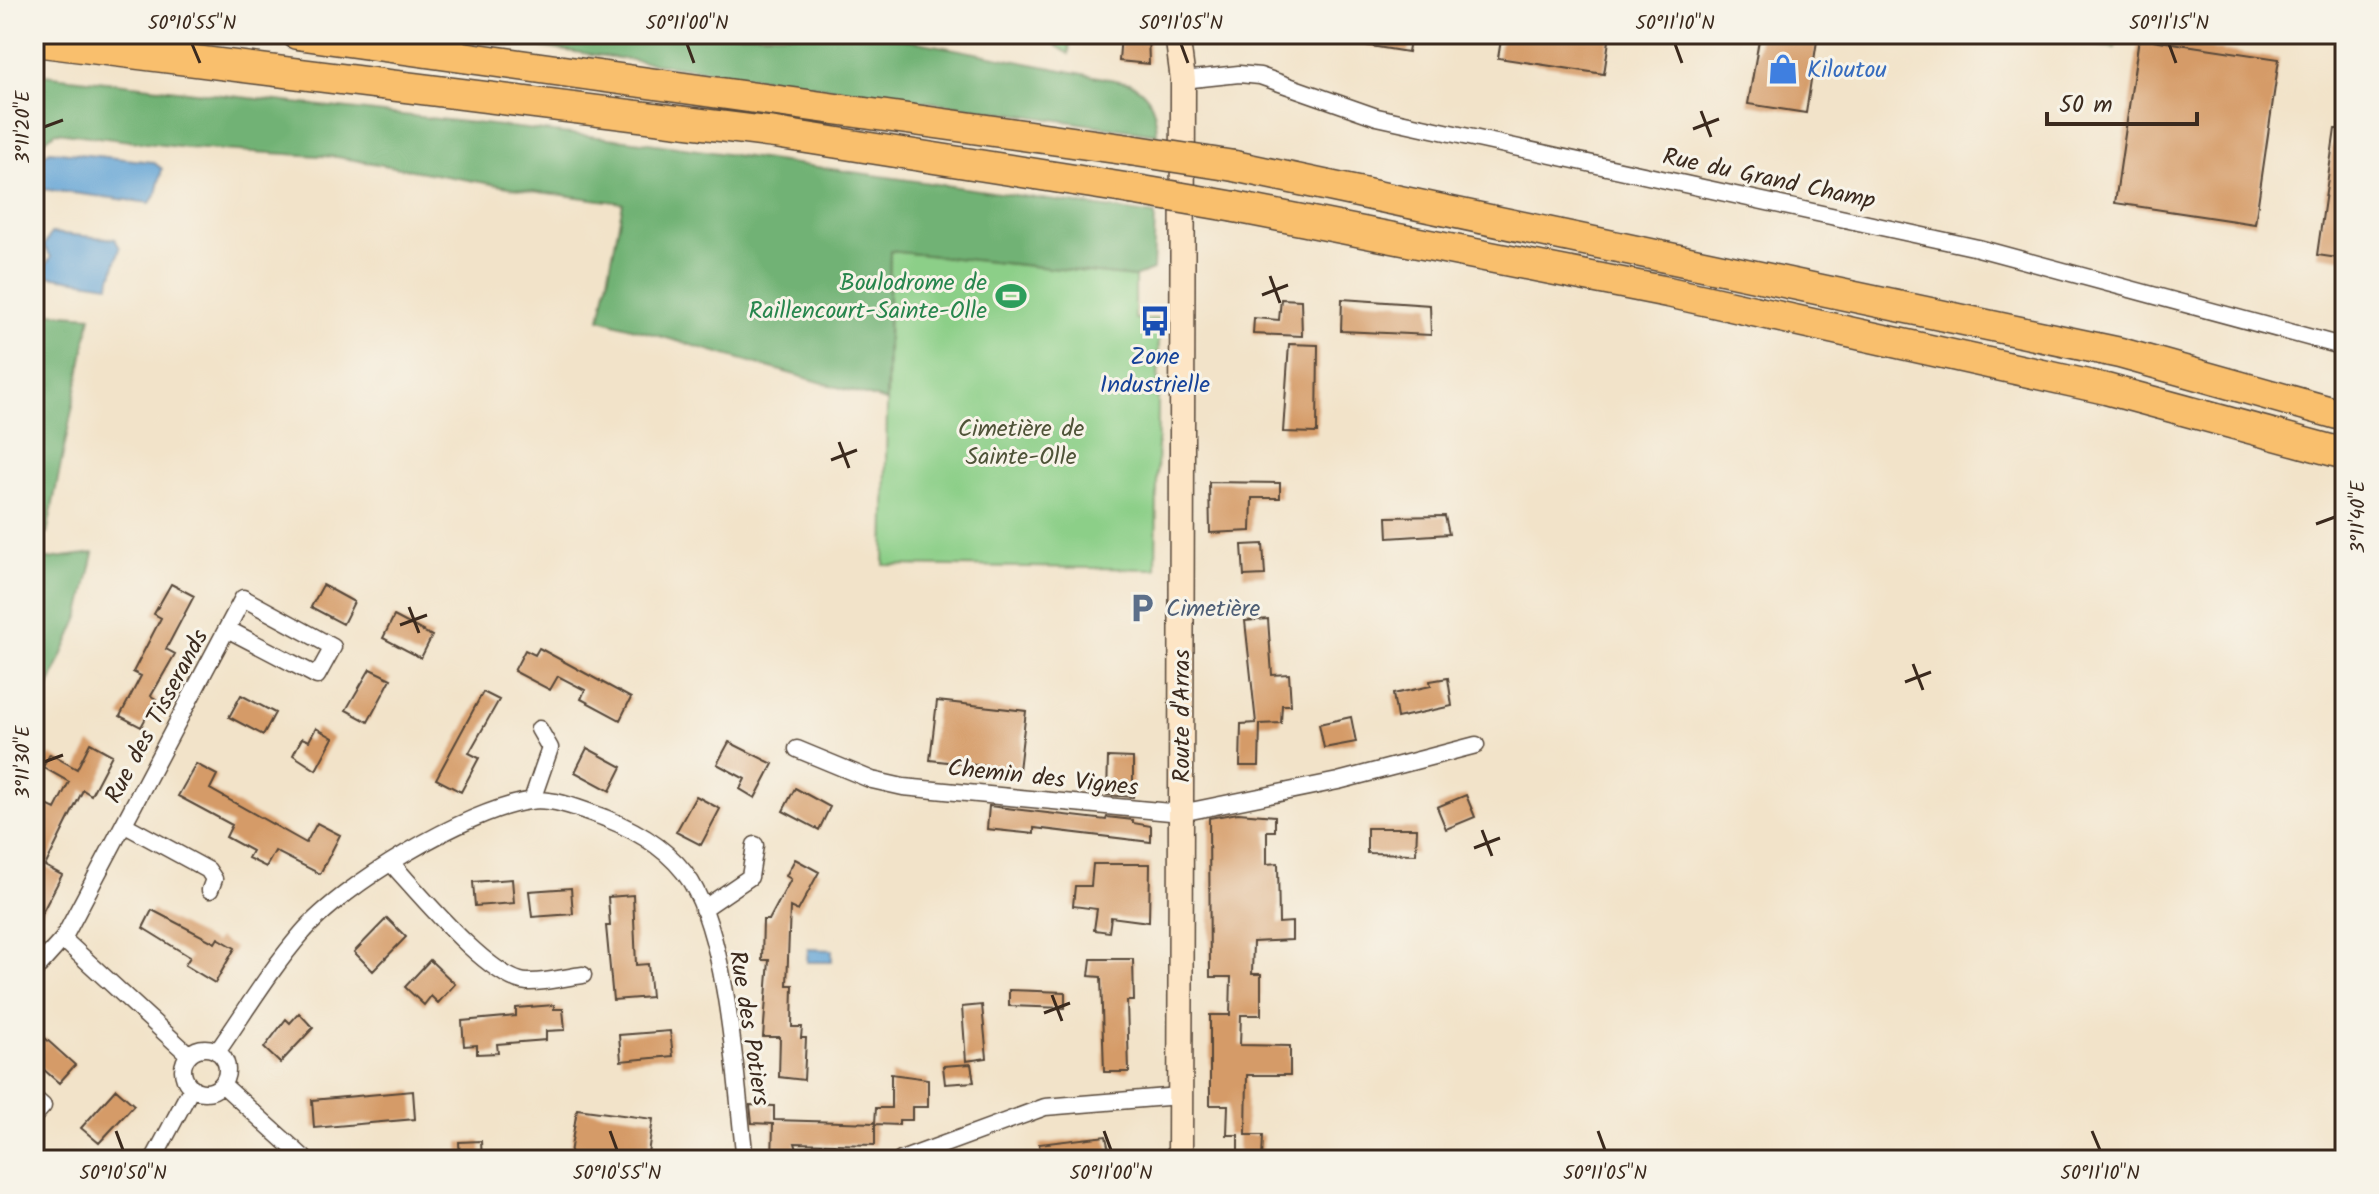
<svg xmlns="http://www.w3.org/2000/svg" width="2379" height="1194" viewBox="0 0 2379 1194" font-family="Kalam,sans-serif">
<style>
.green{fill:#8ccf88;stroke:#647c53;stroke-width:2}
.forest{fill:#71b274;stroke:#566e49;stroke-width:2}
.water{fill:#61a3d5;stroke:#4e667a;stroke-width:2}
.building{fill:#d59b67}
.lines{fill:none;stroke-linecap:round;stroke-linejoin:round}
.street-casing{stroke:#564638;stroke-width:19}
.secondary-casing{stroke:#564638;stroke-width:27}
.highway-casing{stroke:#564638;stroke-width:33}
.street{stroke:#fff;stroke-width:16}
.secondary{stroke:#fde5c5;stroke-width:24}
.highway{stroke:#f9bf6d;stroke-width:30}
.highway-bridge-casing{stroke:#564638;stroke-width:33;stroke-linecap:butt}
.highway-bridge{stroke:#f9bf6d;stroke-width:30}
.ticks{fill:none;stroke:#3b2a1e;stroke-width:3}
.labels{text-anchor:middle;stroke-width:6;stroke-linejoin:round;paint-order:stroke}
.shop-label{font-size:24px;fill:#366cbe;stroke:#f7f3e8;text-anchor:start}
.street-label{font-size:24px;fill:#3b2a1e;stroke:#f7f3e8}
.leisure-label{font-size:24px;fill:#27864d;stroke:#f7f3e8;text-anchor:end}
.transit-label{font-size:24px;fill:#164399;stroke:#f7f3e8}
.park-label{font-size:24px;fill:#4f5338;stroke:#f7f3e8}
.service-label{font-size:24px;fill:#4e5e75;stroke:#f7f3e8;text-anchor:start}
.neatline{fill:none;stroke:#3b2a1e;stroke-width:3}
.ticks-label{font-size:20px;text-anchor:middle;fill:#3b2a1e}
</style>
<rect width="100%" height="100%" fill="#f7f3e8"/>
<filter id="ink" filterUnits="userSpaceOnUse"><feTurbulence type="fractalNoise" baseFrequency=".0125" numOctaves="2"/><feDisplacementMap in="SourceGraphic" scale="16" xChannelSelector="R" yChannelSelector="G"/><feConvolveMatrix kernelMatrix="1 2 1 2 8 2 1 2 1" color-interpolation-filters="sRGB"/></filter>
<filter id="wash" filterUnits="userSpaceOnUse"><feTurbulence type="fractalNoise" baseFrequency=".006" numOctaves="4" result="noise"/><feDisplacementMap in="SourceGraphic" scale="32" xChannelSelector="R" yChannelSelector="G"/><feGaussianBlur stdDeviation="1.8" result="paint"/><feColorMatrix in="noise" values="0 0 0 0 0 0 0 0 0 0 0 0 0 0 0 0 0 1.4 0 .05"/><feComposite in="paint" operator="in"/></filter>
<g filter="url(#wash)">
<rect width="100%" height="100%" fill="#f2e3c9"/>
<path class="green" d="M1052,34h18l-1,20 -12,-8z
M2008,34h109l-2,14z
M890,251l245,26v42h24l-3,250 -272,-4z"/>
<path class="forest" d="M447,34h430l253,49c22,11 26,28 27,51z
M34,74l600,67 521,74 -2,55 -19,7 -244,-26 -4,150 -286,-82 23,-116 -91,-12 -195,-34 -149,-9 -132,-16 -22,16z
M34,312l57,4 -44,217 -13,-6z
M94,553l-14,62 -46,105v-162l6,2z"/>
<path class="water" d="M50,151l103,11 9,7 -6,25 -6,9 -116,-15v-27z
M51,233l64,6 5,9 -11,37 -69,-10 11,-18 -7,-11z
M808,949l24,1v12h-25z"/>
<g id="blocks">
<path class="building" d="M1121,34h27l1,30 -30,-3z
M1352,34h59l-3,18 -56,-9z
M1502,34h108l-6,40 -106,-16z
M1760,34h58l-12,79 -58,-9z
M2139,38l140,21 -24,165 -140,-21z
M2335,129h10v130l-28,-4z
M1281,299l20,1 1,36 -49,-2 1,-16 25,2z
M1342,299l88,6 1,30 -90,-4z
M1289,344l29,1 -1,88 -34,-1z
M1209,482l71,1v15h-28l-1,33 -41,2z
M1445,516l4,18 -61,4 -1,-21z
M1263,544l2,31 -21,1 -2,-31z
M171,584l23,12 -28,53 9,5 -24,42 5,3 -15,28 -21,-11 21,-40 -8,-4 28,-54 -7,-4z
M323,585l31,17 -11,22 -32,-17z
M394,616l38,20 -11,22 -38,-20z
M1268,619l4,56 17,-1 2,31h-9l-1,18 -21,1 -1,42h-19l1,-42 15,-1 -11,-102z
M539,648l92,50 -11,22 -39,-21 4,-9 -27,-14 -8,14 -36,-19 11,-21 10,5z
M370,669l21,10 -23,43 -22,-12z
M1448,678l4,28 -55,12 -4,-24 38,-8 -1,-5z
M483,692l16,8 -30,53 10,5 -18,34 -25,-13z
M241,695l34,18 -12,22 -34,-18z
M937,701l89,10 -7,59 -89,-10z
M1351,717l5,25 -32,6 -5,-24z
M316,728l17,10 -17,32 -23,-15 9,-17 7,3z
M729,742l44,22 -18,34 -15,-9 5,-10 -28,-15z
M90,743l22,12 -21,40 -8,-5 -38,76 17,9 -28,53v-94l6,-11 -6,-3v-21l21,10 14,-27 -26,-15 7,-13 27,15z
M587,748l35,19 -12,24 -35,-19z
M1108,757l25,1v39l-26,-2z
M196,764l21,11 -7,14 96,54 11,-20 23,12 -20,39 -45,-23 -9,16 -18,-9 4,-7 -26,-14 6,-12 -54,-29z
M795,788l35,19 -11,23 -36,-19z
M1466,795l9,22 -29,12 -9,-22z
M696,796l24,13 -19,36 -25,-13z
M989,806l117,14 1,-3 26,3v3l18,3v16l-117,-14v6l-47,-5z
M1238,813l37,3v15h-8v33l11,-1 1,60 13,-1v18l-39,2 -1,32h9v41h-20l-1,30 50,1v29h-43l-1,60h17l-1,25h-24v-25h-11l1,-30h-18v-90h20l1,-38h-21l-1,-159z
M1367,828h50l-1,26 -49,-1z
M795,859l24,13 -21,39 -8,-4 -3,78h6l-1,42h10l-1,11h5l-2,42 -25,-3 1,-40h-17l6,-77h-7l1,-40h6l22,-41 -5,-3z
M1093,864h57l-1,58 -38,-5 -2,15 -15,-2 3,-21 -24,-3 2,-20h16z
M512,879l2,24 -39,3 -2,-24z
M571,888l2,26 -41,3 -3,-26z
M633,895l3,70 12,-1 3,33 -38,3 -7,-74h4l-2,-29z
M152,910l63,33 3,-5 17,10 -20,35 -30,-18 5,-8 -47,-29z
M387,918l19,19 -33,34 -19,-19z
M1091,959h42l1,42h-7l2,71h-25l-3,-95 -12,-1z
M430,960l25,24 -17,19 -7,-7 -7,9 -19,-18z
M1009,990l56,2v16l-56,-2z
M554,1005v4h9l2,21 -19,1v9l-49,4 1,9 -21,1v-9l-13,1 -2,-25 54,-5v-8z
M982,1005l5,53 -21,3 -4,-54z
M299,1013l14,15 -33,35 -16,-15 22,-29 4,4z
M670,1031l3,25 -52,5 -2,-26z
M45,1038l30,27 -16,18 -25,-22v-10z
M971,1064l3,18 -29,2 -2,-18z
M891,1074l37,5v28h-16v13h-13v5l-24,-1v21l-80,-2 5,17h-28l1,-36 -21,-1 -2,-18 24,1v14l101,3 1,-15h15z
M116,1089l18,16 -35,38 -18,-15z
M413,1091l2,28 -101,9 -2,-28z
M577,1109l76,10 -6,41h-78z
M1106,1136l3,15 -67,8 -3,-15z
M481,1141l1,19h-22l-1,-18z"/>
</g>
</g>
<g filter="url(#ink)">
<use href="#blocks" fill-opacity="0" stroke="#564638" stroke-width="2"/>
<g class="lines">
<g class="street-casing">
<path id="street" d="M1183,80l56,-6 21,2 117,41 601,131 367,99
M797,749l75,31 31,7 278,26 157,-32 138,-36
M532,800l18,-52 -11,-19
M125,825l83,45 6,9 -4,11
M392,864c26,28 98,116 135,118 18,1 39,-5 56,-7
M703,909l47,-32 5,-32
M63,939l126,116
M34,971l29,-32 180,-341 90,49 -16,29 -88,-46
M183 1070a22 22 0 1 1 44 0a22 22 0 1 1-44 0Z
M217,1052c28,-40 53,-82 85,-119 41,-48 164,-123 227,-132 24,-4 54,9 76,17 33,13 67,34 86,64 38,63 45,203 54,278
M222,1084l84,76
M34,1098l9,8 -9,10
M153,1160l39,-73
M901,1160l144,-53 134,-11"/>
</g>
<g class="secondary-casing">
<path id="secondary" d="M1177,34l6,46 -3,1080"/>
</g>
<g class="highway-casing">
<path id="highway" d="M297,34l833,116
M34,41l741,92 356,56
M1234,166l886,187 225,63
M1235,207l433,85 438,97 239,65"/>
</g>
<use href="#street" class="street"/>
<use href="#secondary" class="secondary"/>
<use href="#highway" class="highway"/>
<g class="highway-bridge-casing">
<path id="highway-bridge" d="M1130,150l104,16
M1131,189l104,18"/>
</g>
<use href="#highway-bridge" class="highway-bridge"/>
</g>
</g>
<path class="ticks" d="M192,44l8,19M687,44l7,19M1181,44l7,19M1675,44l7,19M2169,44l7,19M1701,111l10,26M44,127l19,-7M1693,129l26,-10M1270,276l10,27M1262,295l26,-10M839,442l10,26M831,460l26,-10M2316,524l19,-7M409,607l10,26M400,625l27,-10M1913,664l10,26M1905,682l26,-10M44,762l19,-7M1482,830l10,26M1474,848l26,-10M1052,995l10,26M1044,1013l26,-10M116,1131l7,19M610,1131l7,19M1104,1131l7,19M1598,1131l7,19M2092,1131l8,19"/>
<defs>
<g id="shop-bare" transform="scale(2.4)"><path d="M-5-2.5h2.3a2.7 3.5 0 0 1 5.4 0H5L5.5 6h-11ZM-1.5-2.5h3a1.5 2.3 0 0 0-3 0Z" fill="#3f7fe0" stroke="#f7f3e8" stroke-width="2.5" paint-order="stroke"/></g>
<g id="stadium-bare" transform="scale(2.4)"><path d="M0-5a6.5 5 0 1 0 0 10a6.5 5 0 1 0 0-10ZM-3.5-1.8h7v3.6h-7Z" fill="#2e9e5b" stroke="#f7f3e8" stroke-width="2.5" paint-order="stroke"/></g>
<g id="bus-bare" transform="scale(2.4)"><path d="M-5-6H5V4H4V6H2V4H-2V6H-4V4H-5ZM-3.5-4V0h7V-4ZM-3.5 1.2v1.5H-2V1.2ZM2 1.2v1.5H3.5V1.2Z" fill="#1a4fb4" stroke="#f7f3e8" stroke-width="2.5" paint-order="stroke"/></g>
<g id="parking-bare" transform="scale(2.4)"><path d="M-3.5-5.5H1a3.5 3.5 0 0 1 0 7H-1V5.5H-3.5ZM-1-3.4V-.6H.8a1.4 1.4 0 0 0 0-2.8Z" fill="#5c6f8a" stroke="#f7f3e8" stroke-width="2.5" paint-order="stroke"/></g>
</defs>
<g fill-rule="evenodd">
<use href="#shop-bare" x="1783" y="69"/>
<use href="#stadium-bare" x="1011" y="296"/>
<use href="#bus-bare" x="1155" y="321"/>
<use href="#parking-bare" x="1142" y="608"/>
</g>
<g class="labels">
<g class="shop-label">
<text x="1807" y="77">Kiloutou</text>
</g>
<g class="street-label">
<text transform="translate(1769 178) rotate(12)" y="8">Rue du Grand Champ</text>
<text transform="translate(156 716) rotate(-62)" y="8">Rue des Tisserands</text>
<text transform="translate(1181 716) rotate(-90)" y="8">Route d'Arras</text>
<text transform="translate(1043 777) rotate(6)" y="8">Chemin des Vignes</text>
<text transform="translate(750 1028) rotate(81)" y="8">Rue des Potiers</text>
</g>
<g class="leisure-label">
<text x="987" y="290">Boulodrome de<tspan x="987" dy="28">Raillencourt-Sainte-Olle</tspan></text>
</g>
<g class="transit-label">
<text x="1155" y="364">Zone<tspan x="1155" dy="28">Industrielle</tspan></text>
</g>
<g class="park-label">
<text x="1021" y="436">Cimetière de<tspan x="1021" dy="28">Sainte-Olle</tspan></text>
</g>
<g class="service-label">
<text x="1166" y="616">Cimetière</text>
</g>
</g>
<rect width="2379" height="1194" fill="none" stroke="#f7f3e8" stroke-width="88"/>
<path d="M2047 112v12h150v-12" fill="none" stroke="#3b2a1e" stroke-width="4"/>
<text x="2059" y="112" font-size="24" fill="#3b2a1e" stroke="#f7f3e8" stroke-width="6" paint-order="stroke">50 m</text>
<rect x="44" y="44" width="2291" height="1106" class="neatline"/>
<g class="ticks-label">
<text x="192" y="29">50°10'55"N</text>
<text x="687" y="29">50°11'00"N</text>
<text x="1181" y="29">50°11'05"N</text>
<text x="1675" y="29">50°11'10"N</text>
<text x="2169" y="29">50°11'15"N</text>
<text transform="translate(22 127) rotate(-90)" y="7">3°11'20"E</text>
<text transform="translate(2357 517) rotate(-90)" y="7">3°11'40"E</text>
<text transform="translate(22 762) rotate(-90)" y="7">3°11'30"E</text>
<text x="123" y="1179">50°10'50"N</text>
<text x="617" y="1179">50°10'55"N</text>
<text x="1111" y="1179">50°11'00"N</text>
<text x="1605" y="1179">50°11'05"N</text>
<text x="2100" y="1179">50°11'10"N</text>
</g>
</svg>
